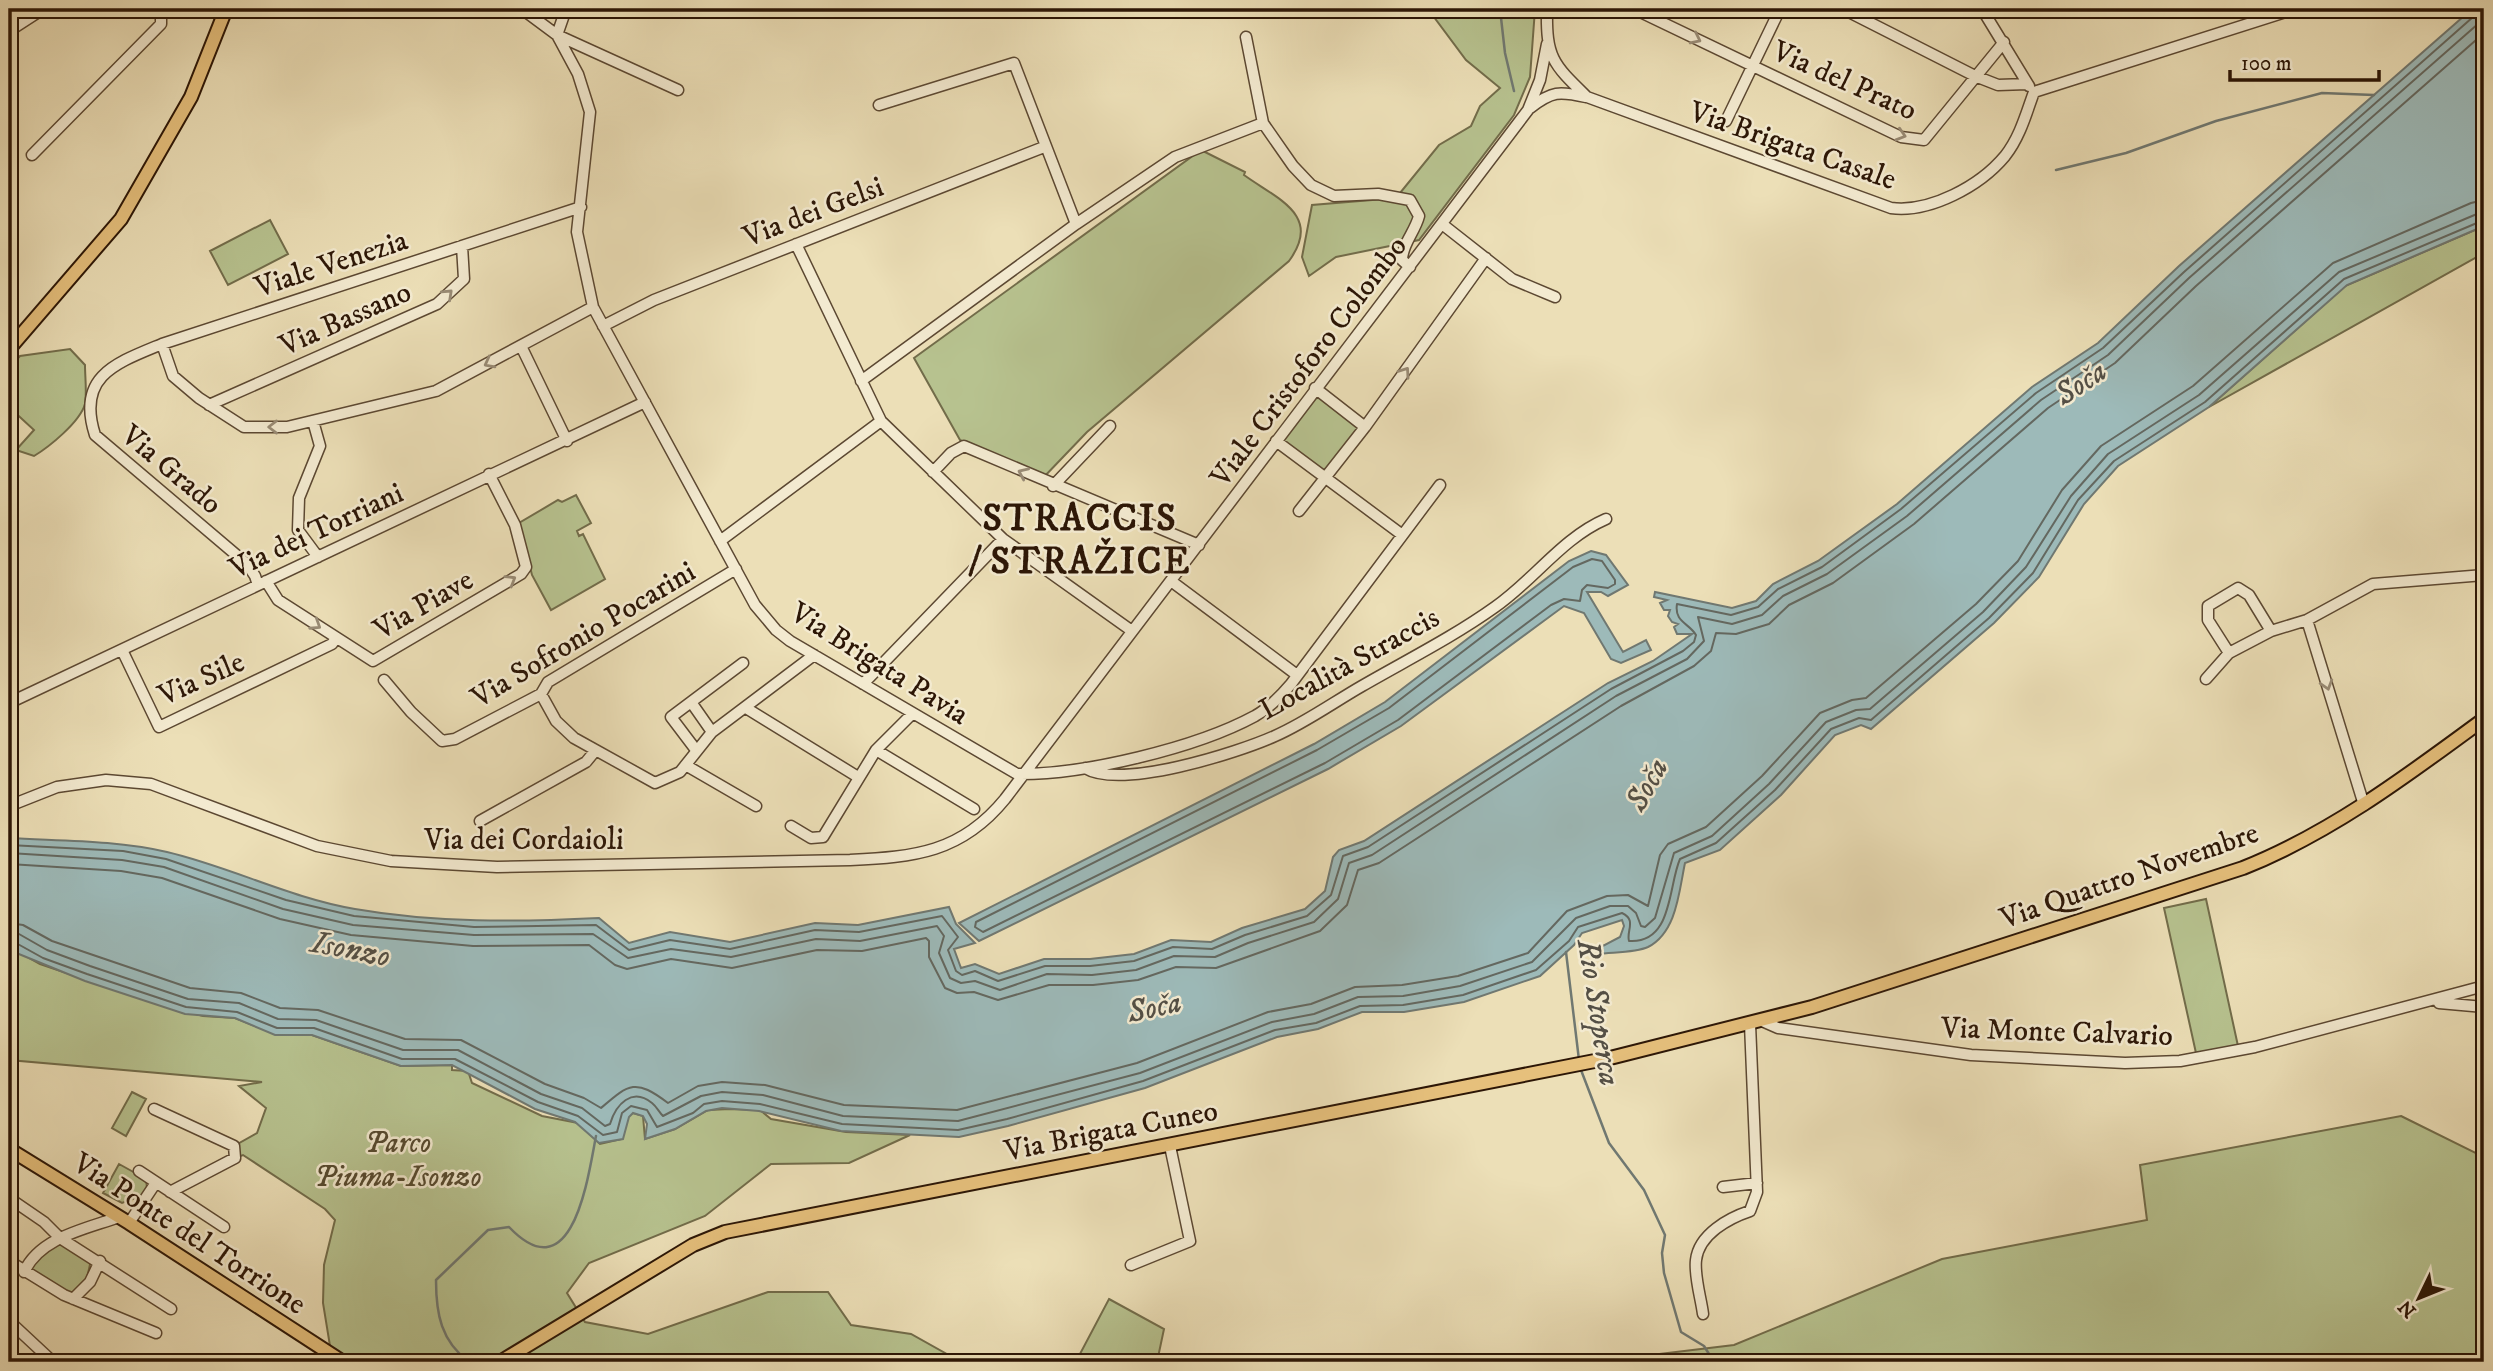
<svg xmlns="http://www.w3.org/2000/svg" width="2493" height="1371" viewBox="0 0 2493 1371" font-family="'IM FELL DW Pica',serif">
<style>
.green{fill:#b7c28f;stroke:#726c4a;stroke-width:2}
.water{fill:#9dbab9;stroke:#707871;stroke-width:2}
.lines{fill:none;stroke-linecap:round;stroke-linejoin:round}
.shore{stroke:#646860;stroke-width:2}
.stream{stroke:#707871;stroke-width:2.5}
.minor-casing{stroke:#5c4832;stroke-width:13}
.major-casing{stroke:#2c1606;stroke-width:16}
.minor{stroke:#f3ead0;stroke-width:10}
.major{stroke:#e6c07c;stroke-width:12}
.oneway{stroke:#998b75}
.labels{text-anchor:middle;stroke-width:5;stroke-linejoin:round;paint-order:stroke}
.street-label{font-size:30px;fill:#2c1606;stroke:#f3ead0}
.park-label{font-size:30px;font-style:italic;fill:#564a2f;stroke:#f3ead0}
.water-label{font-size:32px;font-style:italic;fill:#544f45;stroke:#f3ead0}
.district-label{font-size:37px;font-weight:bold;letter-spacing:2px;fill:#2c1606;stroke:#f3ead0}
</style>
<rect width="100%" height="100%" fill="#ecdfb7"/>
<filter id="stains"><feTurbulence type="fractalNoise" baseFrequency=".00286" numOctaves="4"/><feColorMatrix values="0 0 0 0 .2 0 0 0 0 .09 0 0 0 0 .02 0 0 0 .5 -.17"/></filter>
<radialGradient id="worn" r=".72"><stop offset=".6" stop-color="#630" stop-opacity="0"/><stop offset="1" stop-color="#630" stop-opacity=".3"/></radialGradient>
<path class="green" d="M1428,9h107l-5,68 -16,38 -95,125 -83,17 -27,19 -7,-19 10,-52 84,-7 43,-53 32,-19 9,-20 20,-18 -34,-28z
M1201,150l44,22 -1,3c33,24 79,40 45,86l-202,171 -45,47 -82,-39 -46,-82z
M270,220l18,34 -60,31 -18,-34z
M2484,226v27l-275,154 136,-121z
M70,349l15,16c0,12 2,28 0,39 -5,18 -36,43 -51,52l-18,-6 18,-20 -25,-23v-39l11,-12z
M1315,388l50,39 -40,51 -49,-37z
M576,495l15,28 -14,8 2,5 4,-2 22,45 -54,31 -19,-35 -13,-52 39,-23 4,2z
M2206,899l32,147 -42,7 -32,-145z
M13,949l27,15 115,39 48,13 32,2 43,17h34l89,31 51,-1v5l16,1 4,12 70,33 36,7 22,21 22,-5 6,-23 5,-3 10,3 2,23 30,-10 33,-19 22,-1 30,1 11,9 75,13 64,3 -61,28 -78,1 -66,52 -116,47 -22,30 18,29 63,12 120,-42h60l23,33 60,9 50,28h-606l-25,-16 -7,-43 1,-38 11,-45 -10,-11 -82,-54 -8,3 -1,-12 23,-13 9,-25 -27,-22 23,-4 -253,-22v-110z
M132,1092l14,7 -20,37 -14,-8z
M2401,1116l83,41v205h-891l141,-17 208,-86 205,-39 -7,-55z
M119,1164l27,15 1,9 -6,8 -19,7 -19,-10z
M59,1242l32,18 -4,18 -17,18 -41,-24 2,-10z
M1109,1299l55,30 -7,33h-101l24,-8z"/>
<path class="water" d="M2472,9h12v217l-137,59 -138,122 -91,59 -34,38 -45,73 -45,46 -123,106 -10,-4 -26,10 -54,60 -61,55 -35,13c-6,28 -8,69 -37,84 -13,6 -36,5 -50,7l-3,-4 25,-13 4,-11 -2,-6 -40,13 -8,12 -34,31 -76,26 -60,10h-42l-44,17 -41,8 -132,51 -137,38 -49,11 -118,-6 -82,-20 -37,-3 -16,3 -31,18 -30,10 2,-15 -4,-8 -10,-3 -4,4 -6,22 -24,4 -24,-21 -40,-13 -83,-44 -51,1 -89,-31h-37l-40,-17 -50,-4 -100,-33 -76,-31v-112c52,3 107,2 158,14 64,15 123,46 188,57 80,14 163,13 244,9l30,25 41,-11 60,10 85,-19 43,2 91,-18 7,17 19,19 -21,6 7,19 14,-4 24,10 45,-15h46l44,-5 37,-14 40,2 31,-14 63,-19 20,-18 8,-34 6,-7 25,-9 244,-158 45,-22 39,-27h-15l-3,-7 4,-3 -6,-2 -4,-6 2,-6h-6l-4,-7 7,-3 -13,-3 1,-5 77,16 24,-7 17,-17 45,-23 79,-57 135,-117 66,-44 81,-77z
M1591,551l15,4 22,30 -20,11 -7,-4h-14l36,60 23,-12 5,10 -30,13 -10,-4 -27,-46 -20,-7 -163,120 -73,43 -349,172 -20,-18 355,-179 71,-42 184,-141z"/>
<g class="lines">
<path class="shore" d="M1592,559l10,2 13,19v4l-7,4 -21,-3 -5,5 -2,11 -16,-2 -13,6 -153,115 -73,43 -342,169 -8,-5 1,-5 341,-172 72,-42 184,-141z
M9,845l114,6 43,8 120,41 68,16 120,11 122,-2 33,25 41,-10 60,9 85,-19 44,2 83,-16 16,21 -10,13 8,21 6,4 13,-4 23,10 47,-15h45l44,-5 39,-14 39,2 33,-14 62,-19 24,-21 12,-39 25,-9 243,-158 72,-38 11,-9 2,-7c-7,-12 -22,-13 -19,-31l54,11 27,-8 20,-18 44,-22 79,-58 135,-116 67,-45 81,-76 289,-255 3,-8
M9,853l113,7 42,7 119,42 70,16 121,10 119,-1 35,24 43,-9 60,8 85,-18 44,2 77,-15 7,10 -5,17 11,25 11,5 14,-2 25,9 47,-16 45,1 44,-5 38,-14 41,1 33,-14 66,-21 24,-23 11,-36 23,-8 244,-159 71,-37 17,-18 -6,-24 34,7 30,-9 21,-19 44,-22 80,-58 134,-116 67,-45 81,-77 290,-255 5,-10
M9,864l112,7 41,7 118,41 71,16 122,11 116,-1 26,20 12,4 44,-10 61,9 85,-18 45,1 64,-13 3,3v16l16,31 12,5 17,-1 24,8 51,-15h44l45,-5 38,-13 40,1 104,-37 27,-26 11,-35 21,-7 242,-157 73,-40 17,-15 5,-18 20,1 33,-10 20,-19 44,-22 81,-59 134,-116 67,-45 81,-77 288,-253
M9,923l14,2 29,16 138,47 51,5 39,15 38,2 87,29 56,1 84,44 39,14 17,10c28,-24 34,-30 67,-5l30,-17 24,-4 43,3 79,20 113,5 180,-47 131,-51 43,-8 44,-17 47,-2 56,-9 70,-23 39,-42 40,-15 21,-1 20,11 12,-51 8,-11 38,-17 56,-51 58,-63 32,-13 14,-2 110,-94 42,-43 44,-71 39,-44 92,-60 140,-123 138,-60 13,-3
M9,934h10l28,16 43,16 98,33 51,4 39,16 38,1 87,30h55l83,44 41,14 23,18 5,-2c6,-20 22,-37 42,-21 5,4 7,9 11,13l38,-20 21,-4 41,3 80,21 115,5 182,-48 132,-51 42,-8 44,-17 45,-1 57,-10 72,-24 44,-44 34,-12h18l8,7 5,13 4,1 10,-9 19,-65 38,-17 57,-52 57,-62 30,-12 14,-1 113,-97 43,-45 45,-71 37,-42 91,-59 140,-123 145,-61
M9,942l7,1 27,15 44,16 99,33 51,5 40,16h37l88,31h53l83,43 40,14 25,19 14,-3 5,-19 9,-7 16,4 10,17 36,-14 11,-9 18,-3 38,3 82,20 116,6 49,-11 136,-38 132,-51 41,-7 44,-17 43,-1 60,-10 73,-25 33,-29 9,-14 44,-14c15,7 4,18 7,28 44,3 39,-55 51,-82l36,-16 59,-53 56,-61 28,-11 12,2 118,-102 44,-45 45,-73 36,-39 91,-59 139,-123 140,-59"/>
<path class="stream" d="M1500,9l5,44 9,38
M2056,170l70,-17 90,-32 106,-28 52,2
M1566,952l13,108
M1581,1070l28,73 35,47 21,45 -3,18 2,20 17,59 23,14 10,16
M469,1362c-28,-21 -33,-48 -33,-82l52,-50 21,-3c64,67 79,-50 87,-91"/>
<g class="minor-casing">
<path id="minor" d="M522,9l35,26 21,39 12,38 -13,120 16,75 162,298 21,25 14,11 227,133c66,1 179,-26 238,-58 14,-8 25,-19 36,-32l149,-199
M566,9l-9,26 121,55
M1547,9c-1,49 6,55 40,88l304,111c39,5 89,-22 114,-52 15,-19 21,-42 29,-64
M1634,9l267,128 23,3 80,-98
M1843,9l132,67 23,9 29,-1
M1982,9l47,77
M1987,14l20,-5
M9,31l34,-22
M1246,37l17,86 30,43 18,19 23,11 44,-2 32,6 9,16c-4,16 -17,28 -17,44l8,7
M2034,92l261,-83
M879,105l135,-42 62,161
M1530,108c22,-17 29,-17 56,-11
M1726,121l54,-112
M32,155l129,-131v-15
M1442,224l70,55 43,18
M796,244l85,177 122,118 129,92
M603,326l51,-26 390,-153
M162,344l11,32 26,22 45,29h43l149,-36 157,-84
M521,346l46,95
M861,381l215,-157 99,-67 88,-34
M1315,388l50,39
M209,405l228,-101 27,-25 -2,-33
M313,421l7,25 -21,52 -1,32 20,27
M1276,441l125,93
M933,472l18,-19 13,-7 235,99
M1053,486l57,-60
M1299,511l66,-84 121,-169
M720,541l161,-120
M266,581l12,19 95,61 148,-87 5,-7 -11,-42 -26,-51
M1171,581l126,94
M258,585l-3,-9 -8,-12 -152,-129c-19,-59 21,-72 67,-91l419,-137
M2307,620l57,185
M122,650l37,77 173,-83 4,-6
M2229,653l-21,-33v-14l30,-18 11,7 22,36
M2206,679l23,-26 42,-22 36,-11 66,-36 111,-9
M384,680l27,32 31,29 13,-2 86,-45 7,-12 188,-113
M863,684l140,-145
M541,694l15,27 18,17 81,45 25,-11 32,-40 102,-77
M691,702l21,30
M9,703l636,-301
M746,708l112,69
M696,750l-25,-33 72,-54
M876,750l98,59
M687,766l69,40
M1085,768c36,22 152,-15 190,-32 30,-13 59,-34 87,-50 45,-26 91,-49 133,-79 39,-27 67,-69 111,-88
M9,806l48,-19 49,-7 45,4 166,62 74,15 106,6 353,-7c64,-3 111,-7 155,-61l523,-689 12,-30 7,-36
M480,821l106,-59 9,-11
M791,826l20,12 12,-1 53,-87 36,-36
M2439,1003l45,4
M1762,1021l16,7 193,27 154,8 55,-2 75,-14 229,-61
M154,1109l80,37 1,12 -65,34
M139,1171l85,56
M1723,1187l34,-4
M9,1198l35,24 16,16 111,71
M129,1223l26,-39
M9,1261l55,34 92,38
M1131,1265l59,-24 -20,-95
M24,1272c16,-35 62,-43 95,-55
M73,1299l17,-17 10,-21
M1703,1314c-2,-16 -9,-38 -7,-54 3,-26 33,-42 54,-49l7,-19 -7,-168
M9,1321l44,41"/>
</g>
<g class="major-casing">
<path id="major" d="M9,349l112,-130 70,-122 35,-88
M9,1149l120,74 214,139
M500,1362l193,-117 32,-13 885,-174 202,-51 431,-139c88,-35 165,-93 241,-149"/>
</g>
<use href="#minor" class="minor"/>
<use href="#major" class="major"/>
</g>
<defs><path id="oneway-chevron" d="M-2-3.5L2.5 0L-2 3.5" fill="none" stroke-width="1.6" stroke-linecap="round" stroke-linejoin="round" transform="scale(1.75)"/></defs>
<g class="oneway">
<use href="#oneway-chevron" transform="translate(1696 39) rotate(26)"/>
<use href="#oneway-chevron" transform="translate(1901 135) rotate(17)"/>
<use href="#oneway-chevron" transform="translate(448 294) rotate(-43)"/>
<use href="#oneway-chevron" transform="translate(489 363) rotate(152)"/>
<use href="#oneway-chevron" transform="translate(1405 372) rotate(-55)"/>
<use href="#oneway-chevron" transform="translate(273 427) rotate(-180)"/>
<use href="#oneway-chevron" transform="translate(1023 473) rotate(-156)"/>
<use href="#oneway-chevron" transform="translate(511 580) rotate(-31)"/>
<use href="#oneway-chevron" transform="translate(316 625) rotate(33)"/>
<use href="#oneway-chevron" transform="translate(2327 685) rotate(73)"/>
</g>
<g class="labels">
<g class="street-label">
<text transform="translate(1845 80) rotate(24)" y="10">Via del Prato</text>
<text transform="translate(1793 145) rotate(19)" y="10">Via Brigata Casale</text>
<text transform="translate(813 211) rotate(-21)" y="10">Via dei Gelsi</text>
<text transform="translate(331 263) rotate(-18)" y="10">Viale Venezia</text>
<text transform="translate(345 318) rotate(-24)" y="10">Via Bassano</text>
<text transform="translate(1308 361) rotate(-53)" y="10">Viale Cristoforo Colombo</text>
<text transform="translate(172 469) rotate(40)" y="10">Via Grado</text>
<text transform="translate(316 530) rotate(-25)" y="10">Via dei Torriani</text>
<text transform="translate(423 604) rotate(-30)" y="10">Via Piave</text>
<text transform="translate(583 634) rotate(-31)" y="10">Via Sofronio Pocarini</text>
<text transform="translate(880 663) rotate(32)" y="10">Via Brigata Pavia</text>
<text transform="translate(1349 663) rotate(-29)" y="10">Località Straccis</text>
<text transform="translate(201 678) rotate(-24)" y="10">Via Sile</text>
<text x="524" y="849">Via dei Cordaioli</text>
<text transform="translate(2129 875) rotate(-19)" y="10">Via Quattro Novembre</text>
<text transform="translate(2057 1031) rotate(2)" y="10">Via Monte Calvario</text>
<text transform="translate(1111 1130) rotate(-11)" y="10">Via Brigata Cuneo</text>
<text transform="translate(190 1233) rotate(33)" y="10">Via Ponte del Torrione</text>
</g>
<g class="park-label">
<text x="398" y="1152">Parco<tspan x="398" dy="34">Piuma-Isonzo</tspan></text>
</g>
<g class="water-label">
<text transform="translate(2080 382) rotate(-34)" y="11">Soča</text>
<text transform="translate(1646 784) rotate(-61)" y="11">Soča</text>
<text transform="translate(351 948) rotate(11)" y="11">Isonzo</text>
<text transform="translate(1154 1006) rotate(-13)" y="11">Soča</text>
<text transform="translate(1600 1012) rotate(81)" y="11">Rio Stoperca</text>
</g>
<g class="district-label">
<text x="1080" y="530">STRACCIS<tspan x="1080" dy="43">/ STRAŽICE</tspan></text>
</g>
</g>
<rect width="2493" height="1371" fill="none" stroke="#ecdfb7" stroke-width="35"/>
<rect x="10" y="10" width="2472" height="1350" fill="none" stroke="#2c1606" stroke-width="3.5"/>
<rect x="18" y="18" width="2458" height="1336" fill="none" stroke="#2c1606" stroke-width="2"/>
<g transform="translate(2419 1298) rotate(227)" stroke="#f3ead0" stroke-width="5" paint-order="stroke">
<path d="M0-5L12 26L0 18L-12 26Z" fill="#2c1606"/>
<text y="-10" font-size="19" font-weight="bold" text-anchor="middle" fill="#2c1606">N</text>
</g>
<path d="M2230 70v10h149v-10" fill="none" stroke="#2c1606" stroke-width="3.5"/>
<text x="2241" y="70" font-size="21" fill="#2c1606" stroke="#f3ead0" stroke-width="5" paint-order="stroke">100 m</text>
<rect width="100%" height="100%" filter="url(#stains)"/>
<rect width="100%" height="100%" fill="url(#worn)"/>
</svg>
